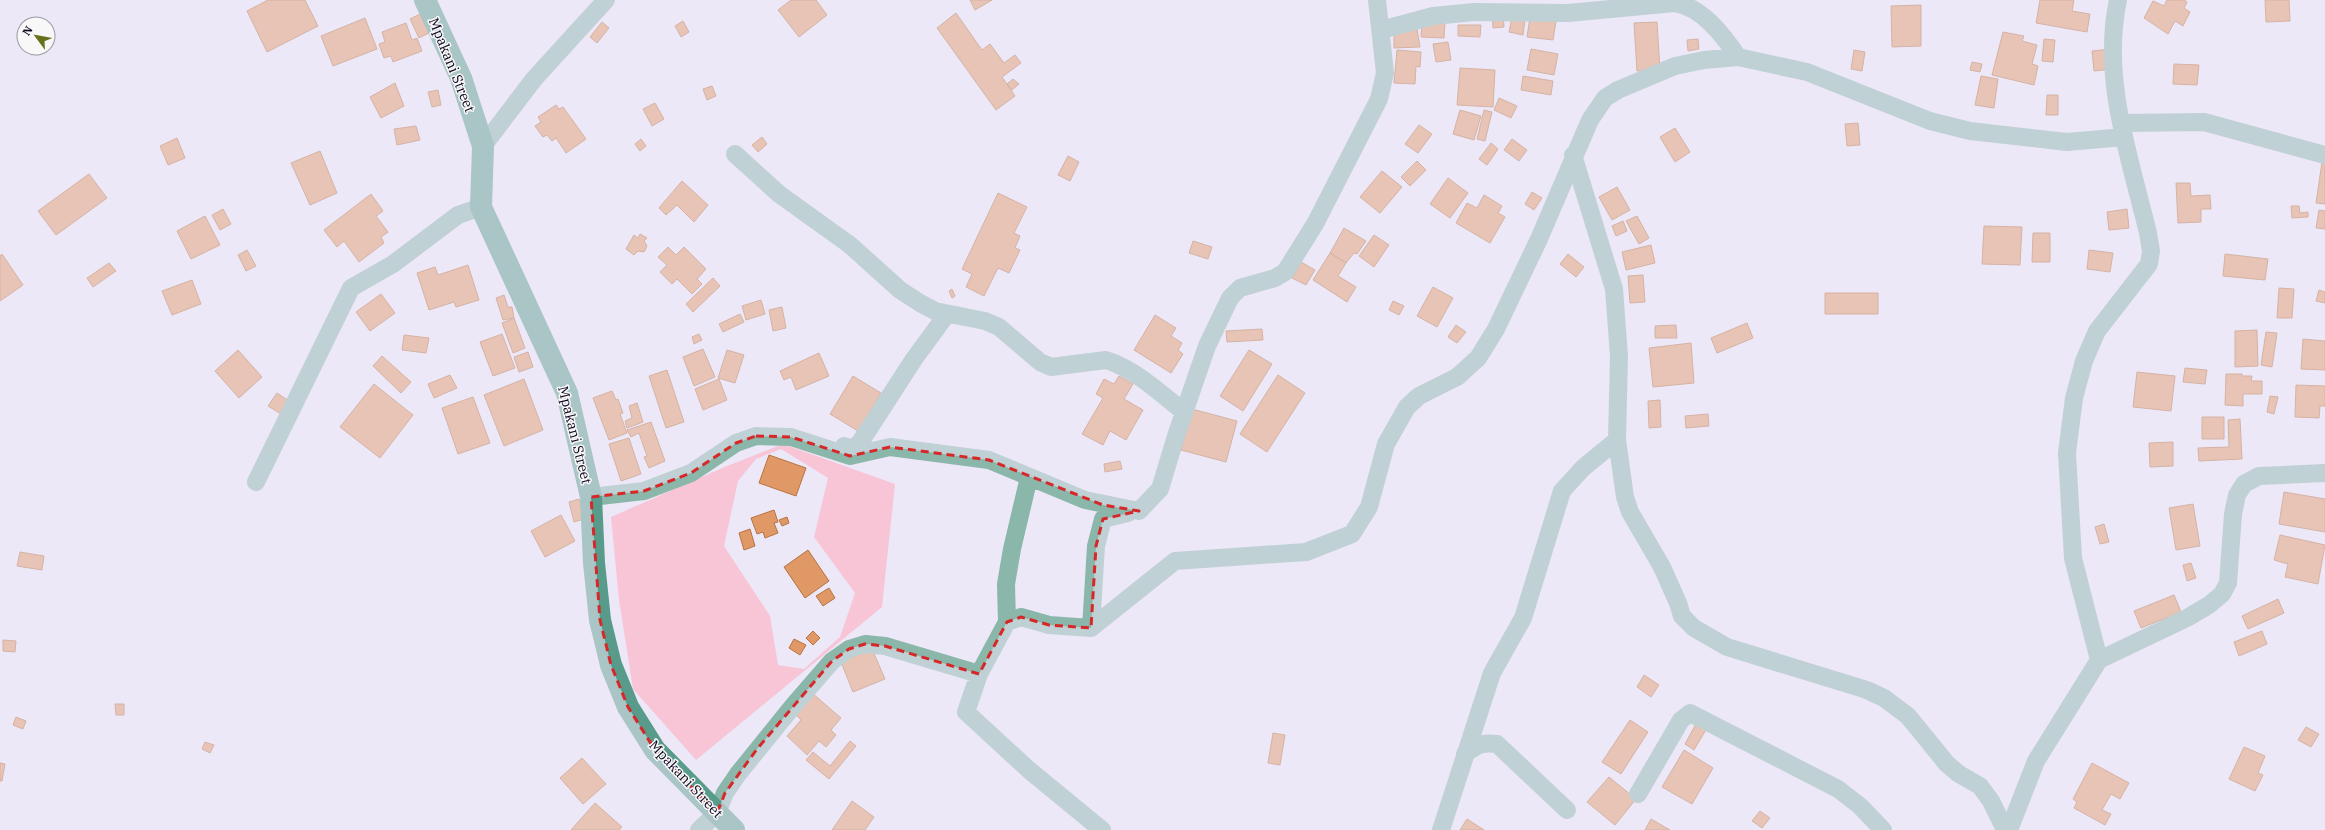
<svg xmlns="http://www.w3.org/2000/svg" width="2325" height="830" viewBox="0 0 2325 830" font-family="'IBM Plex Serif',serif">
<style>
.green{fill:#f7c5d6;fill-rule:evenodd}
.building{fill:#e09966;stroke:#b77340}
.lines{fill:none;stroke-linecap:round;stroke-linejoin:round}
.street{stroke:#8bb6aa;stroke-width:18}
.secondary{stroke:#589b8a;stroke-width:22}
.marked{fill:none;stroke:#d62828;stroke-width:3;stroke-dasharray:8 5;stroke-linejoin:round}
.labels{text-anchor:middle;stroke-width:3;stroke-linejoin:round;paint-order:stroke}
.street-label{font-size:14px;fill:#0f0621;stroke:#f8f8f8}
</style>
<rect width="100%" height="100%" fill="#ece8f8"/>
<path class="green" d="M783,444l112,40 -13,123 -186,153 -63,-71 -14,-89 -8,-83 116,-51zM781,449l47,29 -14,59 41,56 -15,44 -36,32 -26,-4 -8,-49 -46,-70 14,-65 18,-22z"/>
<path class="building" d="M268,0h37l13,26 -51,26 -20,-41z
M791,0h25l11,15 -28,22 -21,-27z
M970,0h22l-17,10z
M2040,0h34l-2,11 18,3 -3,18 -51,-9z
M2167,0h17l3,2 -3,6 6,4 -7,14 -8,-5 -7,13 -24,-16 9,-17 11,5z
M2265,0h24l1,21 -24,1z
M1921,5v41l-29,1 -1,-41z
M426,11l9,19 -16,8 -9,-19z
M1503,12l1,15 -11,1 -1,-15z
M956,13l26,37 8,-6 14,19 11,-8 6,8 -19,14 13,19 -19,14 -59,-82z
M1512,17l13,2 -2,16 -14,-3z
M1530,17l26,4 -3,19 -26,-3z
M365,18l12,31 -44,17 -12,-30z
M683,21l6,11 -8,5 -6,-11z
M1422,21l23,1 -1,16 -23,-1z
M602,22l7,6 -12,15 -7,-6z
M1657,22l3,48 -23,1 -3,-48z
M406,23l6,17 5,-2 5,13 -29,11 -2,-6 -7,2 -5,-14 6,-2 -3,-10z
M1458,25h23l-1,12 -22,-1z
M1417,29l3,18 -26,1v-15z
M2003,32l21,4 -2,5 15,4 -5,19 6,2 -4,19 -42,-10z
M1698,39l1,10 -11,2 -1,-11z
M2044,39l11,1 -2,22 -11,-1z
M1448,42l3,18 -15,2 -3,-18z
M1531,49l27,5 -4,21 -27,-5z
M2111,49l2,20 -19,2 -2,-20z
M1397,50l24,2 -1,15 -4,-1 -1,18 -21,-1z
M1854,50l11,2 -3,19 -11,-2z
M1972,62l10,2 -2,8 -10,-2z
M2174,64l25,1 -2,20 -24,-1z
M1460,68l35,2 -2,37 -36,-2z
M1523,76l30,5 -2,14 -30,-5z
M1981,76l17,3 -4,29 -19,-3z
M1013,79l6,5 -7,6 -5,-6z
M395,83l9,23 -23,12 -11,-21z
M712,86l4,10 -9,4 -4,-11z
M438,90l3,15 -9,2 -4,-15z
M2047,95h11v20h-12z
M1499,98l18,8 -6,12 -17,-8z
M655,103l9,16 -12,7 -9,-17z
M556,105l3,4 4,-2 23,32 -20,14 -10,-15 -4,3 -5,-6 -4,2 -8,-11 6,-4 -3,-5z
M1460,110l21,6 -7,24 -21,-6z
M1484,110l8,2 -7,29 -8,-2z
M1858,123l2,22 -13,1 -2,-22z
M1419,125l13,9 -14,19 -13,-9z
M416,126l4,14 -23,5 -3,-16z
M1675,128l15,24 -15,10 -15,-25z
M762,137l5,7 -9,8 -6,-7z
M177,138l8,20 -17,7 -8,-19z
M641,139l5,7 -6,5 -5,-7z
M1512,139l15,11 -8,11 -15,-11z
M1491,143l7,6 -11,16 -8,-6z
M320,151l17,42 -27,12 -19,-42z
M1068,156l11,6 -9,19 -12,-6z
M1417,161l9,9 -16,16 -9,-9z
M2322,162l3,1v41l-9,-1z
M1382,171l20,16 -22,26 -20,-16z
M89,174l18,24 -51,37 -18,-24z
M1448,178l20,15 -18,25 -20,-14z
M682,181l26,24 -14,17 -17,-17 -11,10 -7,-7z
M2176,183h14l1,13 19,-1 1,14h-10v13l-23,1z
M1617,187l13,23 -18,10 -13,-23z
M1532,192l10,6 -8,12 -9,-6z
M998,193l29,14 -13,26 6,3 -5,12 5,2 -11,23 -11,-5 -14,28 -18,-9 6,-13 -10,-5z
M371,194l12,17 -7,5 12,16 -7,5 3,6 -25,19 -15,-21 -7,6 -13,-17z
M1484,195l18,11 -4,7 7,4 -15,26 -34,-20 11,-20 10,5z
M2291,206h8l1,7 8,-1v5l-16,1z
M223,209l8,15 -11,6 -8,-15z
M2127,209l2,19 -20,2 -2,-18z
M2319,210l6,1v18l-9,-1z
M205,216l15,29 -29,14 -14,-28z
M1637,216l12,22 -10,6 -13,-23z
M1623,221l4,10 -11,5 -4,-10z
M1984,226l38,1 -2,38 -38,-1z
M1344,228l22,13 -9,13 -3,-1 -8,10 -16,-10z
M2033,233h17v29h-18z
M640,234l7,4 -3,3 3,5 -3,6 -6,-1 -4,4 -8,-6 8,-14 4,3z
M1374,235l15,10 -15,22 -15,-11z
M1193,241l19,6 -4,12 -19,-6z
M1651,245l4,18 -29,7 -4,-18z
M668,247l8,8 8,-8 22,22 -9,10 5,5 -10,10 -15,-15 -5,5 -12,-12 7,-7 -9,-8z
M247,250l9,16 -10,5 -8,-16z
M2089,250l24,3 -3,19 -23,-3z
M1330,253l16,10 -8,13 18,11 -9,15 -34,-22z
M2,254l21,31 -23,16v-45z
M1568,254l16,13 -8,10 -16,-13z
M2225,254l43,5 -3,21 -42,-4z
M1301,262l14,8 -9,15 -14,-7z
M109,263l7,8 -23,16 -6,-9z
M468,265l11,35 -23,7 -2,-5 -25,8 -12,-37 18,-6 3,8z
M1643,275l2,27 -15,1 -2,-27z
M713,278l7,8 -27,26 -7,-8z
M192,280l9,24 -29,11 -10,-24z
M1433,287l20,11 -16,29 -20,-11z
M2279,288l15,1 -2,29h-15z
M952,289l3,7 -3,2 -3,-7z
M2319,290l6,2v11l-9,-2z
M1825,293h53v21h-53z
M381,294l14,19 -25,18 -14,-19z
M504,295l4,12h4l2,11 -11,2 -7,-22z
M761,300l4,14 -19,6 -4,-14z
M1393,301l11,5 -5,9 -10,-5z
M782,307l4,21 -13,3 -4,-21z
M740,314l4,8 -21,10 -4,-8z
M1155,315l21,13 -5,8 11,7 -4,7 5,4 -12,19 -37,-23z
M514,318l11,30 -12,5 -11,-30z
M1747,323l6,15 -36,15 -6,-15z
M1456,325l10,7 -9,11 -9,-6z
M1676,325l1,13h-22v-12z
M1262,329l1,11 -36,2 -1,-11z
M2257,330l1,36 -23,1v-36z
M2266,332l11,1 -5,34 -11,-2z
M502,334l13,34 -22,8 -13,-34z
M699,334l3,6 -8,4 -2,-7z
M404,335l25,3 -3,15 -24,-3z
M2303,339l22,2v29l-24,-1z
M1691,343l3,40 -41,4 -4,-39z
M703,349l12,28 -21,9 -11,-29z
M238,350l24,27 -23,21 -24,-27z
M727,350l17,5 -9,28 -17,-5z
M1249,350l23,14 -29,47 -23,-15z
M528,352l5,15 -14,5 -5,-15z
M819,353l10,23 -33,14 -5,-13 -7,3 -4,-9z
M382,356l29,26 -10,11 -28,-27z
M2185,368l22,2 -2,14 -22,-2z
M667,370l17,52 -18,6 -17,-52z
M2137,372l38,4 -4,35 -38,-4z
M2226,374h16v2h10l-1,5h11v13h-19v12l-18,-1z
M450,375l7,13 -23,10 -6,-14z
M1278,375l27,18 -38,59 -27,-18z
M853,376l28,17 -23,38 -28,-17z
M1119,376l14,8 -9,15 19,11 -17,30 -16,-9 -7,14 -21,-11 21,-36 -7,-4 8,-15 10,5z
M524,379l19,51 -39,16 -20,-51z
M719,379l8,21 -24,10 -8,-21z
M374,384l39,31 -33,43 -40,-31z
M2296,385l29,1v20h-5l-1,12 -24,-1z
M612,391l4,9 2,-1 5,14 -3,1 7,19 -18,7 -16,-42z
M277,393l12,8 -8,13 -13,-8z
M2270,396l8,1 -4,17 -7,-2z
M473,397l17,46 -32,11 -16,-46z
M1660,400l1,27 -12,1 -1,-27z
M637,403l6,19 -16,6 -2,-7 7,-3 -3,-12z
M1192,409l45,12 -11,41 -45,-12z
M1708,414l1,12 -23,2 -1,-12z
M2202,417h22v22h-22z
M2240,419l2,40 -43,2 -1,-13 31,-1 -1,-27z
M651,422l14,39 -16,7 -5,-11 3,-1 -8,-23 -8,4 -4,-7z
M629,438l12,36 -20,7 -12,-37z
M2173,442v24l-23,1 -1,-24z
M769,455l37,13 -10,28 -37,-13z
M1120,461l2,8 -17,3 -1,-8z
M2284,492l41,7v33l-46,-8z
M579,499l5,20 -10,3 -5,-20z
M2193,504l7,42 -24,4 -7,-42z
M774,510l4,12 -4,1 4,10 -13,5 -2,-6 -6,2 -6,-16z
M561,515l14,26 -30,16 -14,-26z
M787,517l2,6 -7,3 -3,-6z
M2104,524l5,18 -9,2 -5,-17z
M750,529l5,17 -11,4 -5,-17z
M2280,535l45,10 -7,39 -33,-7 3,-13 -14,-4z
M808,550l21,31 -24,17 -21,-31z
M20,552l24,4 -2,14 -25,-4z
M2191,563l5,15 -9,3 -4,-16z
M829,588l6,10 -12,8 -7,-10z
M2174,595l7,17 -40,16 -7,-17z
M2278,599l6,14 -36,16 -6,-13z
M813,631l7,7 -7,7 -7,-7z
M2262,631l5,13 -28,12 -5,-14z
M794,639l12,6 -6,10 -11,-7z
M3,640l13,1 -1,11 -12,-1z
M872,649l13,30 -32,13 -12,-30z
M1644,675l15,10 -8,12 -14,-10z
M812,693l29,25 -10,12 5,5 -10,12 -7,-6 -12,14 -20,-19 14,-16 -7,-7z
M115,704h9v11h-8z
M16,717l10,4 -3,8 -10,-4z
M1630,720l18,12 -27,42 -19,-12z
M1697,722l10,6 -13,22 -9,-6z
M2306,727l13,7 -8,13 -13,-7z
M1273,733l12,2 -5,30 -12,-2z
M850,741l6,5 -27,33 -23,-19 7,-8 17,14z
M205,742l9,3 -4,8 -8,-4z
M2244,747l21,9 -7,17 5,2 -8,16 -26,-12z
M1684,750l29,18 -21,36 -30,-17z
M582,758l24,26 -23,20 -23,-26z
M0,763l5,1 -3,17h-2z
M2092,763l37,20 -9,16 -9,-5 -9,16 9,4 -6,11 -31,-17 3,-6 -4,-3z
M1609,777l27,22 -21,26 -28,-23z
M852,801l22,16 -9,13h-33z
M595,803l27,24 -3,3h-48z
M1760,811l10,7 -8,10 -10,-7z
M1467,819l17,11h-24z
M1651,819l19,11h-25z"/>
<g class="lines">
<path class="street" d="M1381,30l52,-14 41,-4 94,1 107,-10c27,4 48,32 63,54
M2121,123l83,-1 121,33
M483,146l51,-67 72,-79
M735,154l44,40 71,51 50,45 20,13 15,8 50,10 14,6 41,35 11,5 55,-7c29,9 54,33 78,52
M1573,155l41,134 5,67 -2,84 8,57 5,15 32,55 16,36 4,13 12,12 33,19 140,43 17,8 24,18 39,48 12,10 21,12 11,15 14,29
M844,446l10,3 7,-8 53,-82 33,-45
M256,482l95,-194 42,-24 65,-49 23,-8
M591,497l53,-6 47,-18 45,-30 20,-7 35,1 59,19 40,-9 99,13 96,40 54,11 21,-22 16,-53 31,-90 23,-48 10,-10 35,-10 10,-6 30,-48 64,-125 6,-26 -8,-73
M1007,622l-1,-38 6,-35 17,-72
M1091,628l84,-67 131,-9 46,-18 17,-27 17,-63 21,-37 12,-11 38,-19 21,-19 18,-29 43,-90 51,-119 15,-22 13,-8 57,-24 29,-6 34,-3 69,15 123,49 40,10 97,11 57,-5
M2099,660l-26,-102 -6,-105 7,-55 10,-37 13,-30 52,-67 2,-13 -3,-18c-18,-76 -47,-154 -30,-233
M1465,754c12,-9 17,-12 32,-10l70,66
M1638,794l43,-74 9,-7 148,76 22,17 23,24
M699,830l18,-17 8,-20 13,-19 55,-68 39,-45 17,-12 16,-5 20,2 94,28
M1102,830l-73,-60 -63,-58 13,-38 28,-52 14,-5 28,8 42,3 5,-82 7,-27 25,-6
M1441,830l51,-157 31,-55 39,-127 21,-23 34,-28
M2009,830l27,-69 63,-101 88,-42 22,-13 13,-11 6,-11 5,-69 4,-19 7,-11 15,-8 66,-3"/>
<path class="secondary" d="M425,0l36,78 22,68 -2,61 86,186 24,104 3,66 6,57 11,45 17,42 27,43 79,80"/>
</g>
<path d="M0 0H2325V830H0ZM756,436l35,1 59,19 40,-9 99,13 114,45 36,6 -36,8 -7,27 -5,82 -42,-3 -28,-8 -14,5 -28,52 -94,-28 -20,-2 -16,5 -17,12 -75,88 -32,44 -8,20 -62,-63 -27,-43 -17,-42 -11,-45 -9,-123 53,-6 47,-18 45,-30z" fill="#ece8f8" fill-opacity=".55" fill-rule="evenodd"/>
<path class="marked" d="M756,436l35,1 59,19 40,-9 99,13 114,45 36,6 -36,8 -7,27 -5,82 -42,-3 -28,-8 -14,5 -28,52 -94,-28 -20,-2 -16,5 -17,12 -75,88 -32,44 -8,20 -62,-63 -27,-43 -17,-42 -11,-45 -9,-123 53,-6 47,-18 45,-30z"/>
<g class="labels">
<g class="street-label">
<text transform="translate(452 65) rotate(68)" y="5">Mpakani Street</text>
<text transform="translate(575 435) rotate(76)" y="5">Mpakani Street</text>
<text transform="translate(686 779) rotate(47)" y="5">Mpakani Street</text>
</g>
</g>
<g transform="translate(36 36) rotate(302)"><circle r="19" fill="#f8f8f8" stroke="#9b97a2"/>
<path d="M0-3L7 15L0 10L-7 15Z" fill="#677119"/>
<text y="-6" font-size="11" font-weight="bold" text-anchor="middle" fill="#0f0621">N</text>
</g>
</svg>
